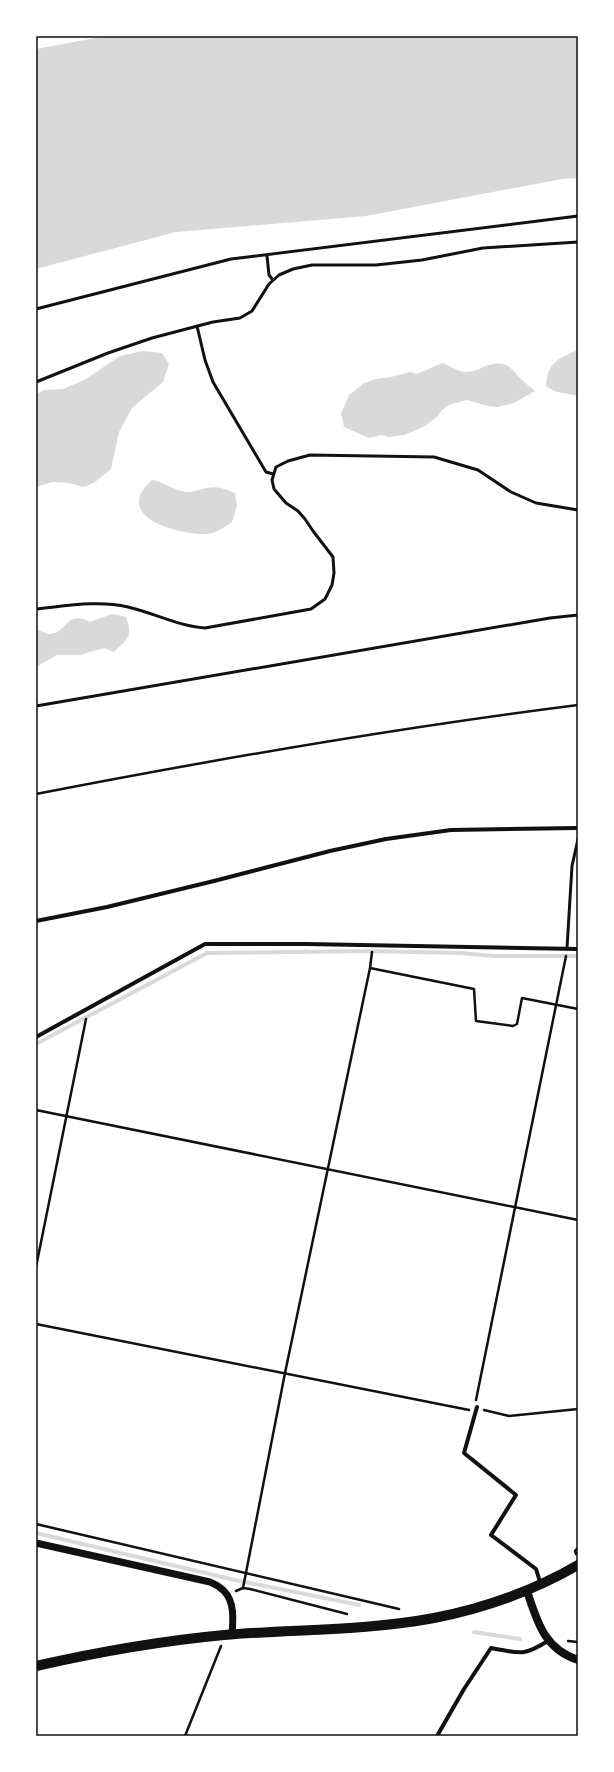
<svg xmlns="http://www.w3.org/2000/svg" width="614" height="1772" viewBox="0 0 614 1772" font-family="'Titillium Web',sans-serif">
<style>
.water{fill:#d9d9d9}
.lines{fill:none;stroke-linecap:round;stroke-linejoin:round}
.stream{stroke:#d9d9d9;stroke-width:4}
.path{stroke:#111;stroke-width:2.5}
.service{stroke:#111;stroke-width:3}
.minor{stroke:#111;stroke-width:4}
.tertiary{stroke:#111;stroke-width:7}
.secondary{stroke:#111;stroke-width:8}
.primary{stroke:#111;stroke-width:10}
.neatline{fill:none;stroke:#111;stroke-width:1.5}
</style>
<rect width="100%" height="100%" fill="#fff"/>
<path class="water" d="M106,36h472v142l-16,1 -196,37 -190,16 -140,37v-220z
M578,350v46l-24,-5 -8,-5c1,-23 13,-28 32,-36z
M143,351l19,2 7,11 -6,18 -31,26 -13,24 -8,37 -16,13 -11,5 -15,-4 -16,-1 -17,5v-93l9,-4 18,-1 23,-10 34,-23z
M442,363c7,2 17,9 24,9 10,0 17,-6 27,-8 16,-3 21,8 30,17 4,4 8,6 12,10l-21,12 -17,4 -9,-1 -21,-6 -16,4 -9,6 -4,6 -13,10 -11,5 -10,4 -15,2 -8,-2 -12,3 -25,-11 -3,-14 8,-18 15,-12 12,-4 15,-2 19,-5 7,2z
M152,480c12,2 21,10 33,12 7,1 15,-3 22,-4 10,-2 19,1 28,5l2,13 -5,16c-7,5 -16,11 -25,12 -18,1 -70,-9 -68,-33 0,-9 7,-15 13,-21z
M112,614l14,3c7,21 2,21 -12,35l-10,-4 -24,7h-23l-21,12v-38c4,1 8,4 12,5 20,1 16,-25 42,-12z"/>
<g class="lines">
<path class="stream" d="M36,1044l171,-91 159,-2 95,2 32,3h85
M36,1533l199,47 124,25
M474,1632l46,7"/>
<path class="path" d="M36,794c180,-35 360,-66 542,-89
M370,968l104,21 2,32 37,5 4,-2 5,-26 56,11
M36,1110l542,110
M36,1267l50,-248
M36,1324l433,86
M476,1400l90,-444
M484,1410l25,6 69,-7
M36,1524l363,85
M576,1554l-1,-3 3,-3
M243,1588l42,-215 85,-405 2,-16
M236,1591l7,-3 7,1 97,25
M568,1641l10,1
M185,1736l36,-90"/>
<path class="service" d="M267,256l2,19 4,5
M36,309l195,-50 347,-43
M197,326l8,34 8,22 53,90 7,2
M36,382l72,-29 44,-15 61,-16 27,-4 12,-7 17,-27 10,-9 14,-6 19,-4h64l46,-5 61,-12 95,-6
M36,609c30,-3 62,-9 92,-2 26,6 50,19 77,21l106,-19 14,-10 7,-14 2,-12 -1,-16 -20,-26 -8,-12 -7,-8 -12,-8 -12,-14 -2,-9 4,-13 12,-6 22,-6 124,2 44,13 33,22 25,11 42,7
M36,706l514,-88 28,-3
M567,948l5,-82 6,-27"/>
<path class="minor" d="M36,921l71,-14 107,-26 116,-30 56,-12 65,-9 127,-2
M36,1037l169,-93h101l272,5
M477,1407l-13,46 52,42 -25,40 45,34 5,16
M437,1736l27,-47 27,-41c29,5 31,9 57,-7"/>
<path class="tertiary" d="M36,1543l174,39c5,2 10,5 14,9 11,11 9,30 8,44"/>
<path class="secondary" d="M527,1591c10,30 17,58 51,69"/>
<path class="primary" d="M36,1666c62,-14 124,-25 188,-31 69,-6 141,-4 210,-17 51,-10 99,-27 144,-53"/>
</g>
<rect width="614" height="1772" fill="none" stroke="#ffffff" stroke-width="74"/>
<rect x="37" y="37" width="540" height="1698" class="neatline"/>
</svg>
